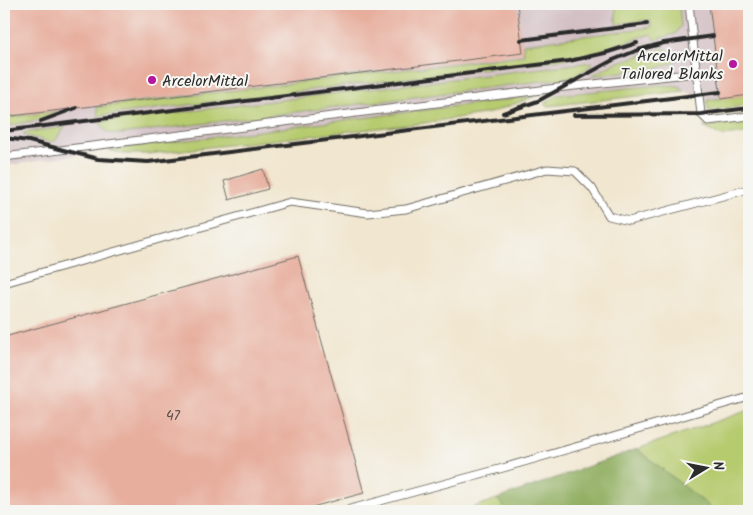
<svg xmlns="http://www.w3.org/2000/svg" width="753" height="515" viewBox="0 0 753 515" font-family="Kalam,sans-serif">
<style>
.industrial{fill:#d2bec2}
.green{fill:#b6ca6e;stroke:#707a4c}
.forest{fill:#90ae61;stroke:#5e6c46}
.building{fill:#e7ae9d}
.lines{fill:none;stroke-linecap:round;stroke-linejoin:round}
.lane-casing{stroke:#706c64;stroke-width:9}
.lane{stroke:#fff;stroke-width:7}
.rail{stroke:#2b2b2b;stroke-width:4}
.poi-dot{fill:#b5179e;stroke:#f6f6f2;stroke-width:2}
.labels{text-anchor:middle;stroke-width:4;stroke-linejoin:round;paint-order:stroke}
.number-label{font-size:14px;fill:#5a4c48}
.poi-label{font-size:16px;fill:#2b2b2b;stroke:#f6f6f2;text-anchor:end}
</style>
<rect width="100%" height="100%" fill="#f6f6f2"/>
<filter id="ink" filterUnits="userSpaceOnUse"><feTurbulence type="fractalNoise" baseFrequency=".02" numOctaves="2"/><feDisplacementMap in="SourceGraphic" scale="10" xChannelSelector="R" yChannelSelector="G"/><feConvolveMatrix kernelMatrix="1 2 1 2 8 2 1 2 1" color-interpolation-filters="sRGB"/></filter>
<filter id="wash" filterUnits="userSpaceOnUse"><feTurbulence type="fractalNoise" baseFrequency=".0096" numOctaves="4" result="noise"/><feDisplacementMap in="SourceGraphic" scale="20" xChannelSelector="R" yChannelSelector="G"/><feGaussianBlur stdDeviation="1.12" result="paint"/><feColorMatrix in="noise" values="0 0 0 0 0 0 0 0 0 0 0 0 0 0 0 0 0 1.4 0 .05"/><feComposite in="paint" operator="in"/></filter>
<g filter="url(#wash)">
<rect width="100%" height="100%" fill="#f1e6cf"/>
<path class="industrial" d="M4,4h745v91l-42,5 -23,-9 -5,-5 -20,-1 -123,11 -427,54 -105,16z"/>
<path class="green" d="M616,4h63l2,22 -6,8 -21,6 -3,-6 -57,18 -23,6 -473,58 -1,-9 427,-52 -1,-11 129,-17 -2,-7 -34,4z
M665,48l13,12 -16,7 -71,9 24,-13z
M592,62v3l-18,12 -453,57c-12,0 -16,-1 -21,-12z
M659,85l20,1 5,5 -136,15 -4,-2 13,-9z
M749,95v10l-41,6 -1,-11z
M536,96l-46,17 -66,10 -276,31h-25l-14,-4z
M59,111l-18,8 -37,8v-9z
M749,121v12l-27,3 -19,-9z
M65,127l-10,14 -6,1 -25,-7v-2z
M749,410v101h-34l-78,-62z
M497,499l11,12h-45z"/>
<path class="forest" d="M637,449l78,62h-207l-11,-12z"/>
<g id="blocks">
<path class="building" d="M4,4h513l6,49 -519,64z
M709,4h40v91l-28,4z
M263,169l5,20 -39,11 -5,-19z
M298,256l66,237 -67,18h-293v-174z"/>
</g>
</g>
<g filter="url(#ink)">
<use href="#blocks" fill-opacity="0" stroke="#706c64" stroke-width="1"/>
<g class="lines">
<g class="lane-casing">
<path id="lane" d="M689,4l12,110 7,7 41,-5
M4,157l561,-70 132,-14
M4,283l286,-81 78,11 38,-4 141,-40 28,2 17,17 17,28 20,5 120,-32
M343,511l160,-43 246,-71"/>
</g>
<use href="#lane" class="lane"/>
<path class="rail" d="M521,40l126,-16
M503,113l35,-12 75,-41 25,-10 26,-7 49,-7
M574,115l127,-1 48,-6
M41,121l35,-13
M4,131l565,-70 36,-8 32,-10
M4,138l25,3 69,18 50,3 572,-70"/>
</g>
</g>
<g class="poi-dot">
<circle cx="733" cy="64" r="5"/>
<circle cx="152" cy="80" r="5"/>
</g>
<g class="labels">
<g class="number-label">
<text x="173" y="420">47</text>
</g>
<g class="poi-label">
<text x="723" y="61">ArcelorMittal<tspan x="723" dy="18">Tailored Blanks</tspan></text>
<text x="162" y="86" text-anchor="start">ArcelorMittal</text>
</g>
</g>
<rect width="753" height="515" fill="none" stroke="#f6f6f2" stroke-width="20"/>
<g transform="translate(706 468) rotate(80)" stroke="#f6f6f2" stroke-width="4" paint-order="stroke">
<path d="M0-4L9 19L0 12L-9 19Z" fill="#2b2b2b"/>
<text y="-8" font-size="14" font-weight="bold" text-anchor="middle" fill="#2b2b2b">N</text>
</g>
</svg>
